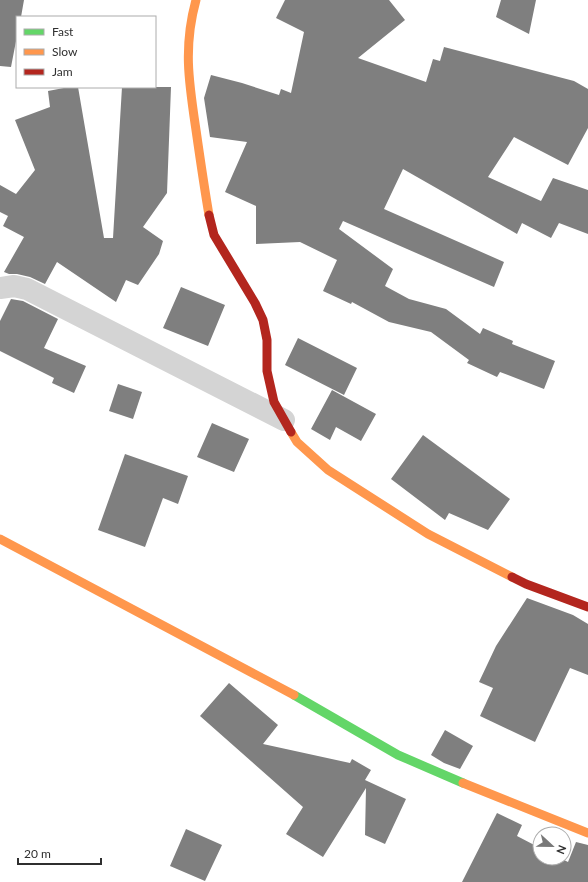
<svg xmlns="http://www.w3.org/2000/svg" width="588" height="882" viewBox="0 0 588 882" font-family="Lato,sans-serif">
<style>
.building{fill:#7f7f7f}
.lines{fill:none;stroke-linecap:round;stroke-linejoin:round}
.street{stroke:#d4d4d4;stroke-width:22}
.fast{stroke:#63d668;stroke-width:9}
.slow{stroke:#ff974d;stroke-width:9}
.jam{stroke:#b3261e;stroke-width:9}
</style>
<rect width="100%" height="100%" fill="#fff"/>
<path class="building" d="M0,0h24l-3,17h-4v19l-6,31 -11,-1z
M285,0h104l16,20 -47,38 68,24 7,-23 7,2 4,-14 130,34 14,8v39l-20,37 -54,-28 -26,40 53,24 12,-23 35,12v44l-29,-11 -8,15 -29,-15 -5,11 -114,-65 -19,40 120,53 -10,25 -151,-66 -4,8 54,40 -8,17 24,13 37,10 34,25 3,-6 30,13 -1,3 43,17 -11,28 -44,-17 -3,5 -30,-14 2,-3 -38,-28 -42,-10 -37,-20 -1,2 -28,-13 14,-31 -37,-18 -44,2v-38l-31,-14 22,-50 -37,-5 -6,-39 7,-23 31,8 37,12 2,-6 10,4 13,-61 -28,-14z
M501,0h35l-7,34 -33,-17z
M69,87h9l26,151h9l9,-151h49l-4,106 -24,34 20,14 -4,13 -21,31 -12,-5 -10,22 -59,-40 -12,22 -15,-7 -13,-3h-8l-5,-2 20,-35 -21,-11 5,-10 -8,-4v-27l16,9 19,-24 -20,-50 35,-13 -2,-16z
M181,287l44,18 -17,41 -45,-18z
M11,299l12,2 35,18 -14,29 42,18 -12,27 -22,-10 2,-5 -54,-27v-30z
M298,338l59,30 -13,27 -59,-30z
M118,384l24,8 -9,27 -24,-8z
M332,390l44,24 -15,27 -25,-14 -6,13 -19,-11z
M212,423l37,16 -15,33 -37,-15z
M423,435l87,64 -22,31 -39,-17 -4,7 -54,-41z
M125,454l63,22 -10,28 -15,-6 -18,49 -47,-17z
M527,598l46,17 15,9v51l-18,-7 -35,74 -55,-26 13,-28 -14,-6 17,-36z
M229,683l49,42 -15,19 87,19 2,-4 19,11 -6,10 41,19 -21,45 -20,-9 1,-47 -43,69 -37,-23 17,-27 -103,-91z
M445,730l28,16 -13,23 -16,-6 -13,-8z
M497,813l25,12 -5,11 23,12v10h20l8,4 8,-20 12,3v37h-126z
M186,829l36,16 -17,36 -35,-15z"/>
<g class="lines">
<path class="street" d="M0,288l14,-2 13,3 257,131"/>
<path class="fast" d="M294,695l104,60 65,28"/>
<path class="slow" d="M196,0c-13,47 -7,83 0,130 4,28 8,56 13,85
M291,432l6,10 31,28 100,64 84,43
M0,539l294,156
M463,783l125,50"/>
<path class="jam" d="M209,215l5,20 41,68 8,17 4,20v31l7,31 17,30
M512,577l14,7 62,23"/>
</g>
<rect x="16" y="16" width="140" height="72" fill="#ffffff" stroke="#acacac"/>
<rect x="24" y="29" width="20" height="6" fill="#63d668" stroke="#acacac"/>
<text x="52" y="36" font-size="12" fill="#2f2f2f">Fast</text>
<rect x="24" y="49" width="20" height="6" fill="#ff974d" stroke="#acacac"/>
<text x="52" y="56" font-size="12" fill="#2f2f2f">Slow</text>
<rect x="24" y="69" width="20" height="6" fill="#b3261e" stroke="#acacac"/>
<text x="52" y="76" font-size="12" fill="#2f2f2f">Jam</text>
<g transform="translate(552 846) rotate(112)"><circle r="19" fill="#ffffff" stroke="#acacac"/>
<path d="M0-3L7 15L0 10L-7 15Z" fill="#787878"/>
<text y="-6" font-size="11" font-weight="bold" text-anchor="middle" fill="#2f2f2f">N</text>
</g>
<path d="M18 858v6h83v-6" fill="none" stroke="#2f2f2f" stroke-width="2"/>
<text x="24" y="858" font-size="12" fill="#2f2f2f" stroke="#ffffff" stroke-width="3" paint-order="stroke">20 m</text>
</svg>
